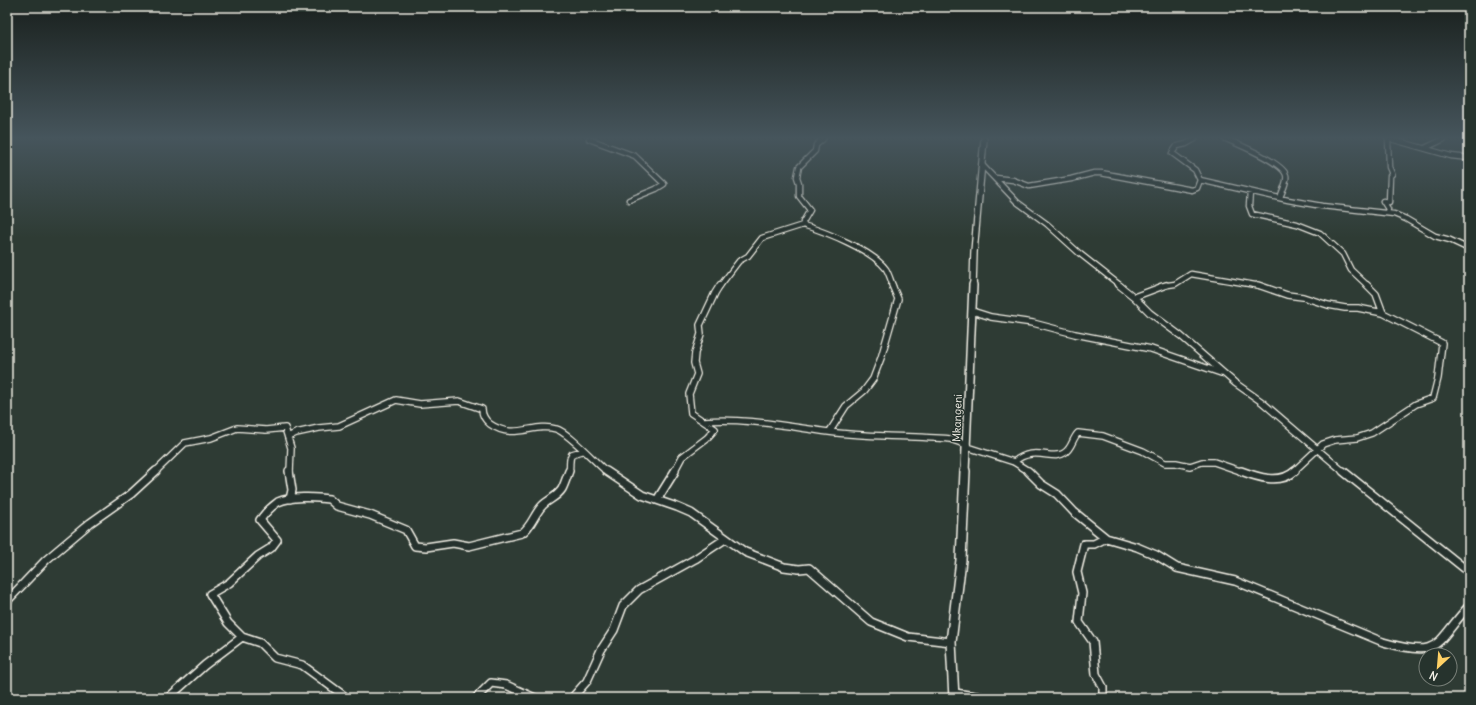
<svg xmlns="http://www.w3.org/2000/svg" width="1476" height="705" viewBox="0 0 1476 705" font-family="Delius,sans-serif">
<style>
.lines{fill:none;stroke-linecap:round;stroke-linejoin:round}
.minor-far2-casing{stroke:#f4f1e8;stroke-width:7}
.minor-far1-casing{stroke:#f4f1e8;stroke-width:8}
.minor-casing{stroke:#f4f1e8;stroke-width:10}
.tertiary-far2-casing{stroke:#f4f1e8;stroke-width:8}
.tertiary-far1-casing{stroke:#f4f1e8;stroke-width:10}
.tertiary-casing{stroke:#f4f1e8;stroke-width:12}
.minor-far2{stroke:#26332d;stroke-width:4.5}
.minor-far1{stroke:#26332d;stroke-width:5.5}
.minor{stroke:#26332d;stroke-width:7}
.tertiary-far2{stroke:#26332d;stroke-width:5.5}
.tertiary-far1{stroke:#26332d;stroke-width:7}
.tertiary{stroke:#26332d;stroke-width:9}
.labels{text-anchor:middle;stroke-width:3;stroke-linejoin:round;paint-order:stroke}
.street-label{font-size:11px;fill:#f4f1e8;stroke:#26332d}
</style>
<rect width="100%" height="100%" fill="#2e3b34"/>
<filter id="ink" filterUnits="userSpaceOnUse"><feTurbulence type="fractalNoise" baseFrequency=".025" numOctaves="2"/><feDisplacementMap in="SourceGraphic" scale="8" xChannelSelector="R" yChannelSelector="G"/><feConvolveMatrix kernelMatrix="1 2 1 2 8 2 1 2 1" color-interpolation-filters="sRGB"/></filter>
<g filter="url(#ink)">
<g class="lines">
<g class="minor-far2-casing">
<path id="minor-far2" d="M589,139l46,17 29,28 -8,5 -27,11
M1195,139l-9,5 -9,2 -5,7 23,17 5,10
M1226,139c12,5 57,24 60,36 2,6 -4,16 -6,23
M1391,139l60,17 18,2
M1425,148l19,-9
M983,166l34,36 30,22 32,29 42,33
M996,178l17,2 16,6 42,-7 23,-6h7l91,17 5,-2 3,-8 88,20 34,6 72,8 12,5 29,17 15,4 19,9
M1250,192l-1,14 3,8 45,10 23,9 23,21 8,16 17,16
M1387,213l1,-4 -5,-8 6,1 1,-26 2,-2 -3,-7 -1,-28
M803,225c23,7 69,25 83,44 3,5 5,12 7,17
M720,286l19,-25 9,-5 14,-18 41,-13v-3l7,-12 -11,-14v-13l-2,-6 2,-10 16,-16 1,-6 7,-6
M1161,286l14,-2 16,-10 70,12"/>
</g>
<g class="minor-far1-casing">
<path id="minor-far1" d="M1119,285l15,12
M1166,285l-32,12 16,16 31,23 54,47 27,19 82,70
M1258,285l29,10 16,2 25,8 17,3h13l25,5
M972,311l19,6 42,6 42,11 76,15 70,24
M704,421c42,-4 91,7 133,12 38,4 76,3 113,6l17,6
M830,431l16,-25 18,-15 9,-12 8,-21 17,-59 -6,-14
M288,437l8,-4 23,-5 20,-2 57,-26 24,4 39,-3 23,8c0,7 3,11 8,15 24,17 44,-2 66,5 12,3 39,33 51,43
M967,447l47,15 16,10
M1014,462c19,-17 39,-1 50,-9 8,-4 8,-14 14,-20l25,3 40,15 22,12h11l14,3 12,-4h12l29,10
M155,472l30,-29 26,-5 26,-10 29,2 19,-2 6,20 -1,24
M569,472c2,-7 -1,-12 3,-18l10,-3
M674,472l8,-15 25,-19 8,-9 -24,-16 -2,-19 8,-20 -3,-11 1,-10 6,-19 -1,-9 15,-32 5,-8
M1293,472l30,-28 12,-4 22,-2 15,-5 44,-29 17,-6 5,-20 4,-35 -59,-30 -7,-19 -9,-9"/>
</g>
<g class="minor-casing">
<path id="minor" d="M289,471l3,19 -2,9
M606,471l36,24 35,12 14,6 54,39 39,15 15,2 10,-1 62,54 37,15 43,5
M1028,471l13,13 16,10 17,18 32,26
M1241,471c16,6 39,14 54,0
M1343,471l126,101
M657,500l18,-29
M7,601l39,-41 44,-37 41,-29 25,-23
M955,693l34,5
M168,698l37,-33 37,-28
M347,698l-45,-33 -27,-7 -15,-15 -18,-6 -14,-14 -18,-29 19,-11 29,-27 13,-8 6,-8 -17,-20c5,-7 11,-13 18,-18 12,-6 38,-5 51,-3l8,7 33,9 36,15 9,16 11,1 27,-4 16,3 53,-13c10,-7 12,-19 21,-28 6,-6 14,-8 19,-16 3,-6 5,-13 7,-18
M476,698l15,-15 15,2 29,13
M572,698l15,-17 14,-31 13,-20 9,-24 16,-16 56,-31 30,-20
M1103,698v-11l-7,-13 -3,-32 -14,-20 3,-29 -5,-21 7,-28h10l12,-6 31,9 19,8 21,13 58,13 148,61c59,17 51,2 86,-36"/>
</g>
<g class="tertiary-far2-casing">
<path id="tertiary-far2" d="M973,286l1,-34 10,-113"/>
</g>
<g class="tertiary-far1-casing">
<path id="tertiary-far1" d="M965,472l8,-187"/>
</g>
<g class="tertiary-casing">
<path id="tertiary" d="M954,698l-3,-56 10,-82 4,-89"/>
</g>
<use href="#minor-far2" class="minor-far2"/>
<use href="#minor-far1" class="minor-far1"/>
<use href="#minor" class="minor"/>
<use href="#tertiary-far2" class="tertiary-far2"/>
<use href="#tertiary-far1" class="tertiary-far1"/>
<use href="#tertiary" class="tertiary"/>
</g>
</g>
<linearGradient id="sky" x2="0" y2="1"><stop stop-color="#19201d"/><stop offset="0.58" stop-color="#46555c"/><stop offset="1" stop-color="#46555c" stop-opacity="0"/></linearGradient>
<rect width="1476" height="238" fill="url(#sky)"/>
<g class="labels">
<g class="street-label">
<text transform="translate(957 418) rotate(-88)" y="4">Mkangeni</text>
</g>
</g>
<rect width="1476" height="705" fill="none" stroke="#26332d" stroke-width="24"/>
<rect x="12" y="12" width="1452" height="681" fill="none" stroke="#f4f1e8" stroke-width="1.5" filter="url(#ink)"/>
<g transform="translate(1438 667) rotate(206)"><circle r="19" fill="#26332d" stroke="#787f78"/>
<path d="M0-3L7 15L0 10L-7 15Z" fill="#ffd166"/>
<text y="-6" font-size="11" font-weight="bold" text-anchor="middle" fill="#f4f1e8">N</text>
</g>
</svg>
